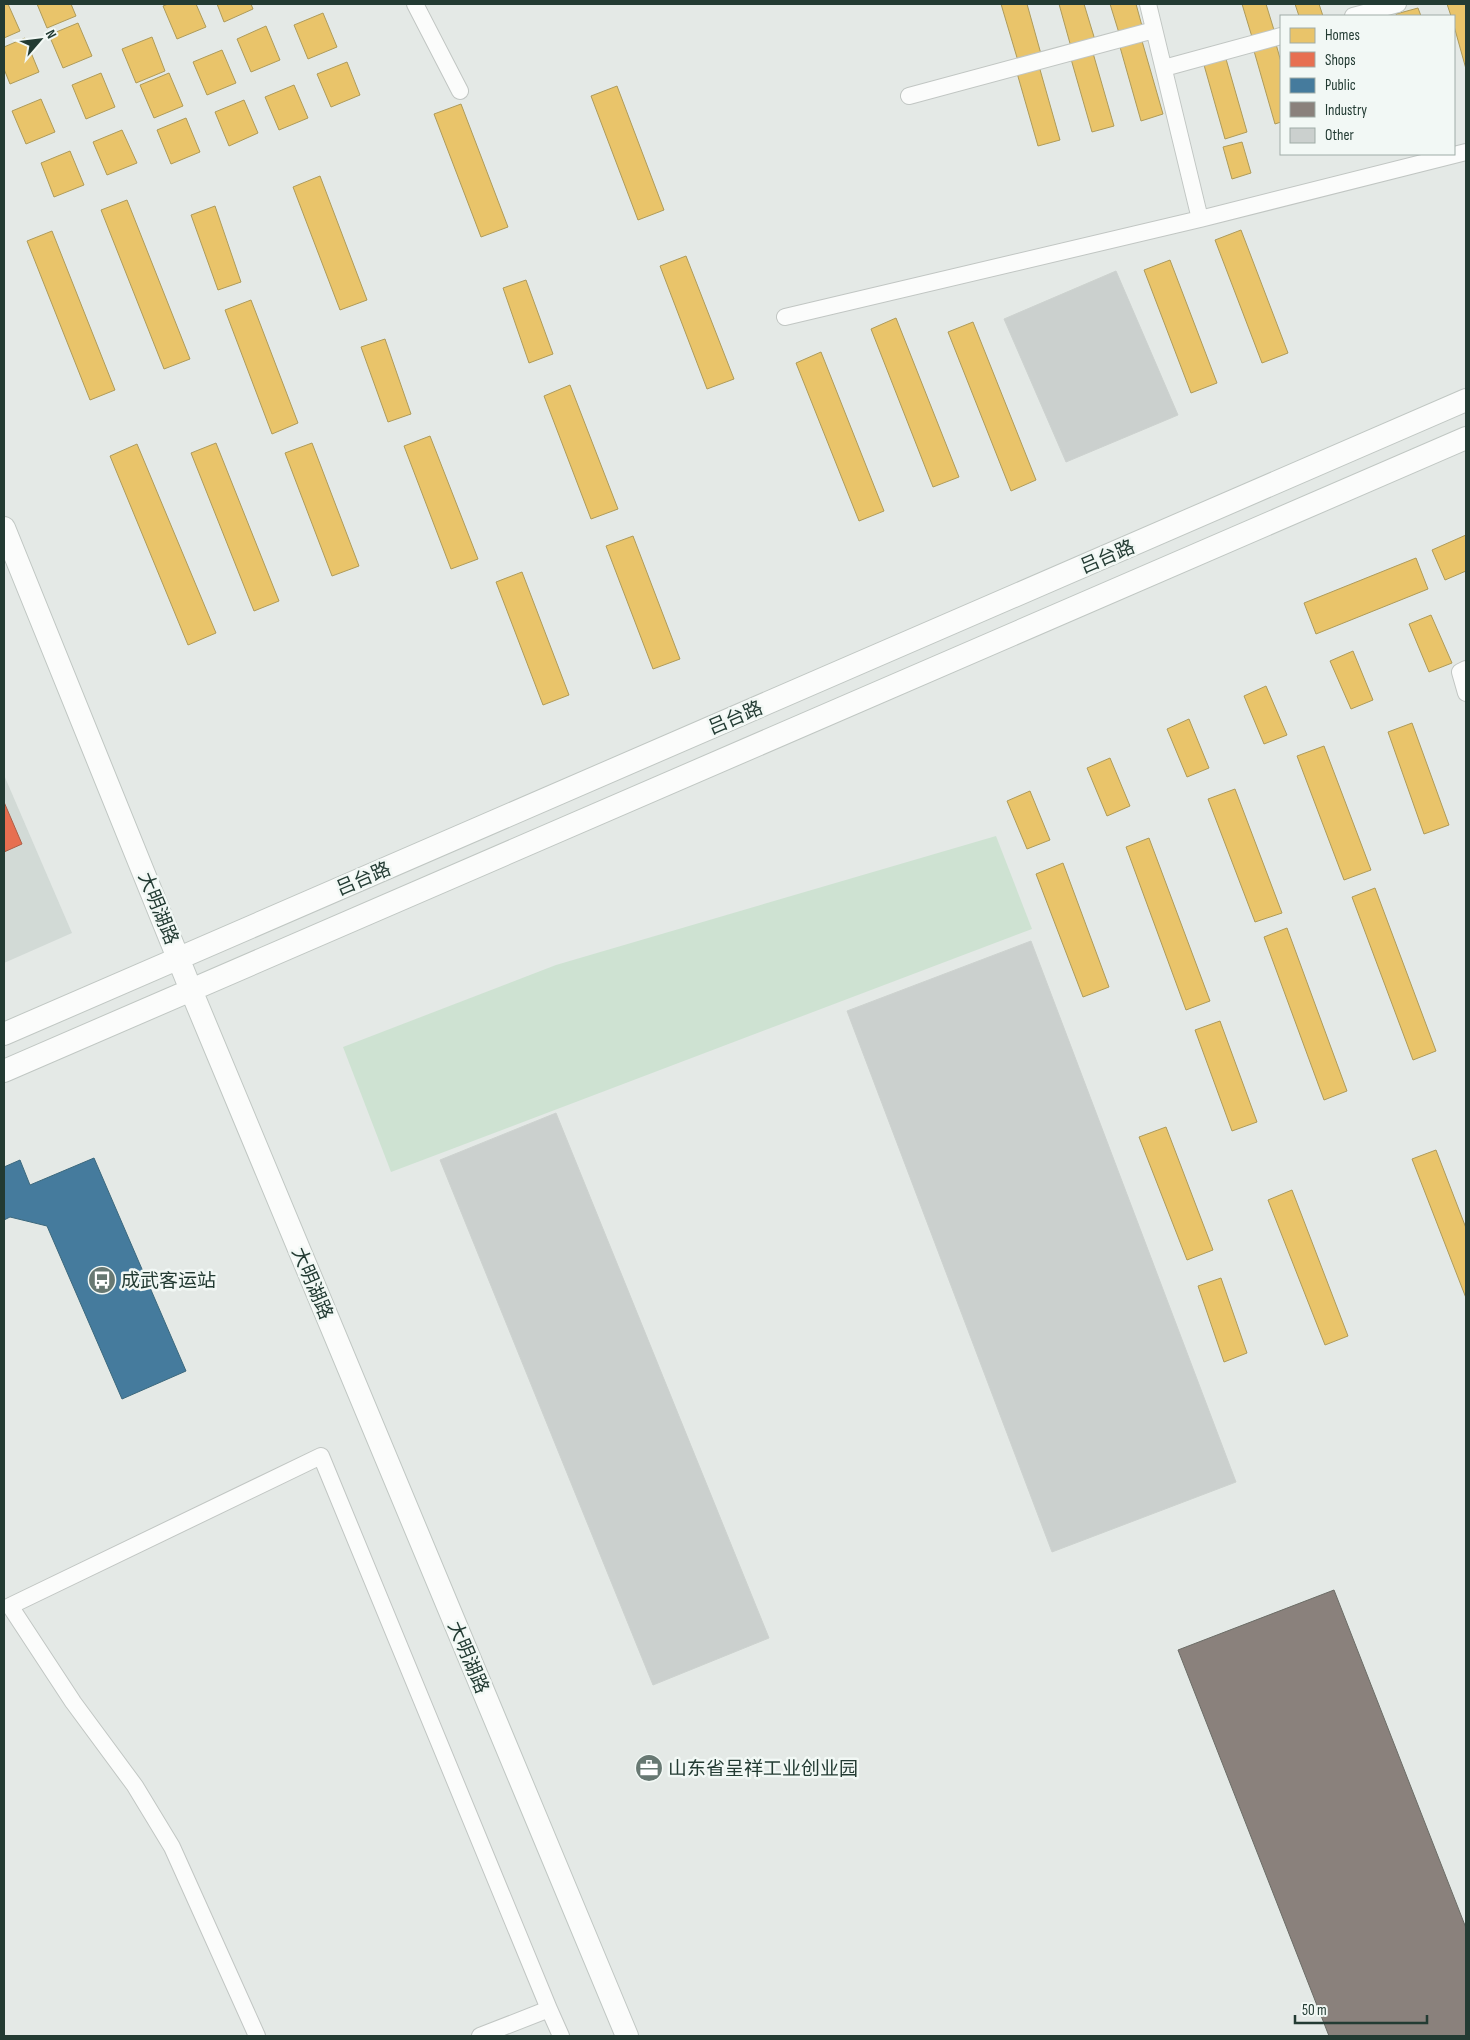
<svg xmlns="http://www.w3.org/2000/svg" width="1470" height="2040" viewBox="0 0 1470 2040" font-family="'Sofia Sans Condensed','Noto Sans SC',sans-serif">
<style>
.built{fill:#d2dad6}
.green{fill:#cee2d2}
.homes{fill:#e9c46a;stroke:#ae9b5a}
.shops{fill:#e76f51;stroke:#ac5f48}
.public{fill:#457b9d;stroke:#3b687d}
.industry{fill:#8a817c;stroke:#6b6c66}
.building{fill:#cbd0ce;stroke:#cdd2cf}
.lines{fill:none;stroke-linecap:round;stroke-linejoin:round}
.street-casing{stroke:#c1c6c3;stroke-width:18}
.secondary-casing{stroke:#c0c7c3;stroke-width:24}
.street{stroke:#fbfcfb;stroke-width:16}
.secondary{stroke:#fbfcfb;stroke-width:22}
.labels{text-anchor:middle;stroke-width:5;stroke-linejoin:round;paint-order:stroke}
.street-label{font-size:19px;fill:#233b33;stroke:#f2f8f5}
.poi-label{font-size:19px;fill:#233b33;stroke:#f2f8f5;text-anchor:start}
</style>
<rect width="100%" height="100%" fill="#e4e9e6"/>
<path class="built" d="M4,775l68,158 -68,30z"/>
<path class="green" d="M996,836l36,93 -641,243 -48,-125 213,-82z"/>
<path class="homes" d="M4,4h4l12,27 -16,7z
M37,4h34l5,12 -29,12z
M168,4h28l10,23 -29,12 -14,-33z
M217,4h34l2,5 -29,13z
M1001,4h26l14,50 -23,7z
M1059,4h25l11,36 -24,7z
M1110,4h26l6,22 -23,7z
M1242,4h24l8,26 -22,7z
M1295,4h24l4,12h-24z
M1447,4h19v65l-12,-43v-10h-3z
M1418,8l3,8h-24l-1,-2z
M323,13l14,34 -29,12 -14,-34z
M78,23l14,33 -29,12 -14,-33z
M266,26l14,34 -29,12 -14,-33z
M152,37l13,34 -29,12 -14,-34z
M25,38l14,34 -29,12 -6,-15v-22z
M1142,41l21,73 -22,7 -21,-74z
M1276,44l5,18v60l-6,2 -21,-73z
M222,50l14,33 -29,12 -14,-33z
M1093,53l21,73 -22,6 -21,-73z
M1226,59l21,73 -22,7 -21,-74z
M347,62l13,33 -29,12 -14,-33z
M1039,66l21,74 -22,6 -21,-73z
M101,73l14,34 -29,12 -14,-34z
M169,73l14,33 -29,12 -14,-33z
M294,85l14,33 -29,12 -14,-33z
M617,86l47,124 -26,10 -47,-124z
M41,99l14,33 -29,12 -14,-33z
M244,100l14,33 -29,13 -14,-34z
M461,104l47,123 -27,10 -47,-123z
M186,118l14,34 -29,12 -14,-34z
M122,130l15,33 -30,12 -14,-33z
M1242,142l9,31 -19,6 -9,-32z
M70,151l14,34 -30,12 -13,-34z
M320,176l47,124 -27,10 -47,-123z
M127,200l63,159 -26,10 -63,-159z
M215,206l26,76 -23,8 -27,-75z
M1241,230l47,123 -26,10 -47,-123z
M52,231l63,159 -25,10 -63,-159z
M686,256l48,123 -27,10 -47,-123z
M1170,260l47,123 -26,10 -47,-123z
M526,280l27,74 -24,9 -26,-75z
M251,300l47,123 -26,11 -47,-124z
M896,318l63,159 -26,10 -62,-158z
M973,322l63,158 -25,11 -63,-159z
M385,339l26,75 -23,8 -27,-75z
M821,352l63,159 -25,10 -63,-158z
M570,385l48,124 -27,10 -47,-123z
M430,436l48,123 -27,10 -47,-123z
M216,443l63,158 -25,10 -63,-158z
M312,443l47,123 -27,10 -47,-123z
M137,444l79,189 -28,12 -78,-189z
M1466,535v36l-21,9 -13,-30z
M633,536l47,123 -27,10 -47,-123z
M1416,558l12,31 -112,45 -12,-31z
M522,572l47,123 -26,10 -47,-123z
M1431,615l21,48 -23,9 -20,-48z
M1353,651l20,49 -22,9 -21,-48z
M1266,686l21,49 -23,9 -20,-48z
M1189,719l20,49 -22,9 -20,-48z
M1412,723l37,102 -25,9 -36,-102z
M1324,746l47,124 -27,10 -47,-124z
M1110,758l20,48 -23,10 -20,-48z
M1235,789l47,124 -27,9 -47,-123z
M1030,791l20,49 -23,9 -20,-48z
M1149,838l61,163 -24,9 -60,-163z
M1063,863l46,124 -26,10 -47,-123z
M1375,888l61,163 -23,9 -61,-163z
M1287,928l60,163 -23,9 -60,-163z
M1220,1021l37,101 -25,9 -37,-101z
M1166,1127l47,123 -26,10 -48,-123z
M1436,1150l30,78v70l-54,-139z
M1292,1190l56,146 -23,9 -57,-145z
M1221,1278l26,75 -23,9 -26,-76z"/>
<path class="shops" d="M4,802l18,42 -18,8z"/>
<path class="public" d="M94,1158l92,213 -64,28 -75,-173 -37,-9 -6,3v-53l16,-7 10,25z"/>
<path class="industry" d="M1334,1590l132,338v108h-137l-151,-386z"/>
<path class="building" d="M1116,271l62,144 -112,47 -62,-143z
M1031,941l205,541 -184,70 -205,-541z
M556,1113l213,525 -116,47 -213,-525z"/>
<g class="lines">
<g class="street-casing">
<path id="street" d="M415,4l45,87
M1148,4l52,215 266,-67
M1353,16l45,-12
M1164,68l117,-32
M909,96l245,-66
M785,317l415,-98
M1466,669l-6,3 6,21
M549,2009l12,27
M257,2036l-85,-189 -37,-61 -62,-84 -63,-96 311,-150 228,553 -69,27"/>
</g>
<g class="secondary-casing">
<path id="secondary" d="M4,528l187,462 436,1046
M4,1034l1462,-634
M4,1071l1462,-633"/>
</g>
<use href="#street" class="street"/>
<use href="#secondary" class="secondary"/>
</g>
<defs>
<g id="bus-disc" transform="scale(1.4375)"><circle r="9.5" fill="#677872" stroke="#f2f8f5"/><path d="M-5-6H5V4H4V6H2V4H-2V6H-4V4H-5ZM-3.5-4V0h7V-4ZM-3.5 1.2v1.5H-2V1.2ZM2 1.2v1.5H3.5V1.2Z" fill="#fff"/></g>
<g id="office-disc" transform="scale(1.4375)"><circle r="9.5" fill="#677872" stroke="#f2f8f5"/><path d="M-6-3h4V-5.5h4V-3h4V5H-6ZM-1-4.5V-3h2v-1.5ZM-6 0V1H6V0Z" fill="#fff"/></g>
</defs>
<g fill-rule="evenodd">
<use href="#bus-disc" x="102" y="1280"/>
<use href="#office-disc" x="649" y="1768"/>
</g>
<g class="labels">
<g class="street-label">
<text transform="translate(1107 556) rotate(-23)" y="7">吕台路</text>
<text transform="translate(735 717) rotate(-23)" y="7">吕台路</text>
<text transform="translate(363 878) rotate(-23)" y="7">吕台路</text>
<text transform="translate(159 908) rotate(68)" y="7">大明湖路</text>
<text transform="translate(313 1283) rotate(67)" y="7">大明湖路</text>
<text transform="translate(469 1657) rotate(67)" y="7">大明湖路</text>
</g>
<g class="poi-label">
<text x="121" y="1287">成武客运站</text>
<text x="668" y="1775">山东省呈祥工业创业园</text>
</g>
</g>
<rect width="1470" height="2040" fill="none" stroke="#233b33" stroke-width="10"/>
<rect x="1280" y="15" width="175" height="140" fill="#f2f8f5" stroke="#9faca7"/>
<rect x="1290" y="28" width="25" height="15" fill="#e9c46a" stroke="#9faca7"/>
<text x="1325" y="40" font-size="15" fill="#233b33">Homes</text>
<rect x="1290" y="52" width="25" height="15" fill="#e76f51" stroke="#9faca7"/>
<text x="1325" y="65" font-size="15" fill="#233b33">Shops</text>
<rect x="1290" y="78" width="25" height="15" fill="#457b9d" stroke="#9faca7"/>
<text x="1325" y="90" font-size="15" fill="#233b33">Public</text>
<rect x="1290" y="102" width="25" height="15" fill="#8a817c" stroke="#9faca7"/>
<text x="1325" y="115" font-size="15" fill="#233b33">Industry</text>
<rect x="1290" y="128" width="25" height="15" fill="#cbd0ce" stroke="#9faca7"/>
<text x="1325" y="140" font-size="15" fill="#233b33">Other</text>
<g transform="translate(40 40) rotate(62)" stroke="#f2f8f5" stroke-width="4" paint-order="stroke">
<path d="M0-4L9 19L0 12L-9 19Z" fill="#233b33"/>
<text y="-8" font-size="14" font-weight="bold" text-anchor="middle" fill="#233b33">N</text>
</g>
<path d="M1295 2015v8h132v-8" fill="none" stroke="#233b33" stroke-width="2.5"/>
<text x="1302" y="2015" font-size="15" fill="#233b33" stroke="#f2f8f5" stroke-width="4" paint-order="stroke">50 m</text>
</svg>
